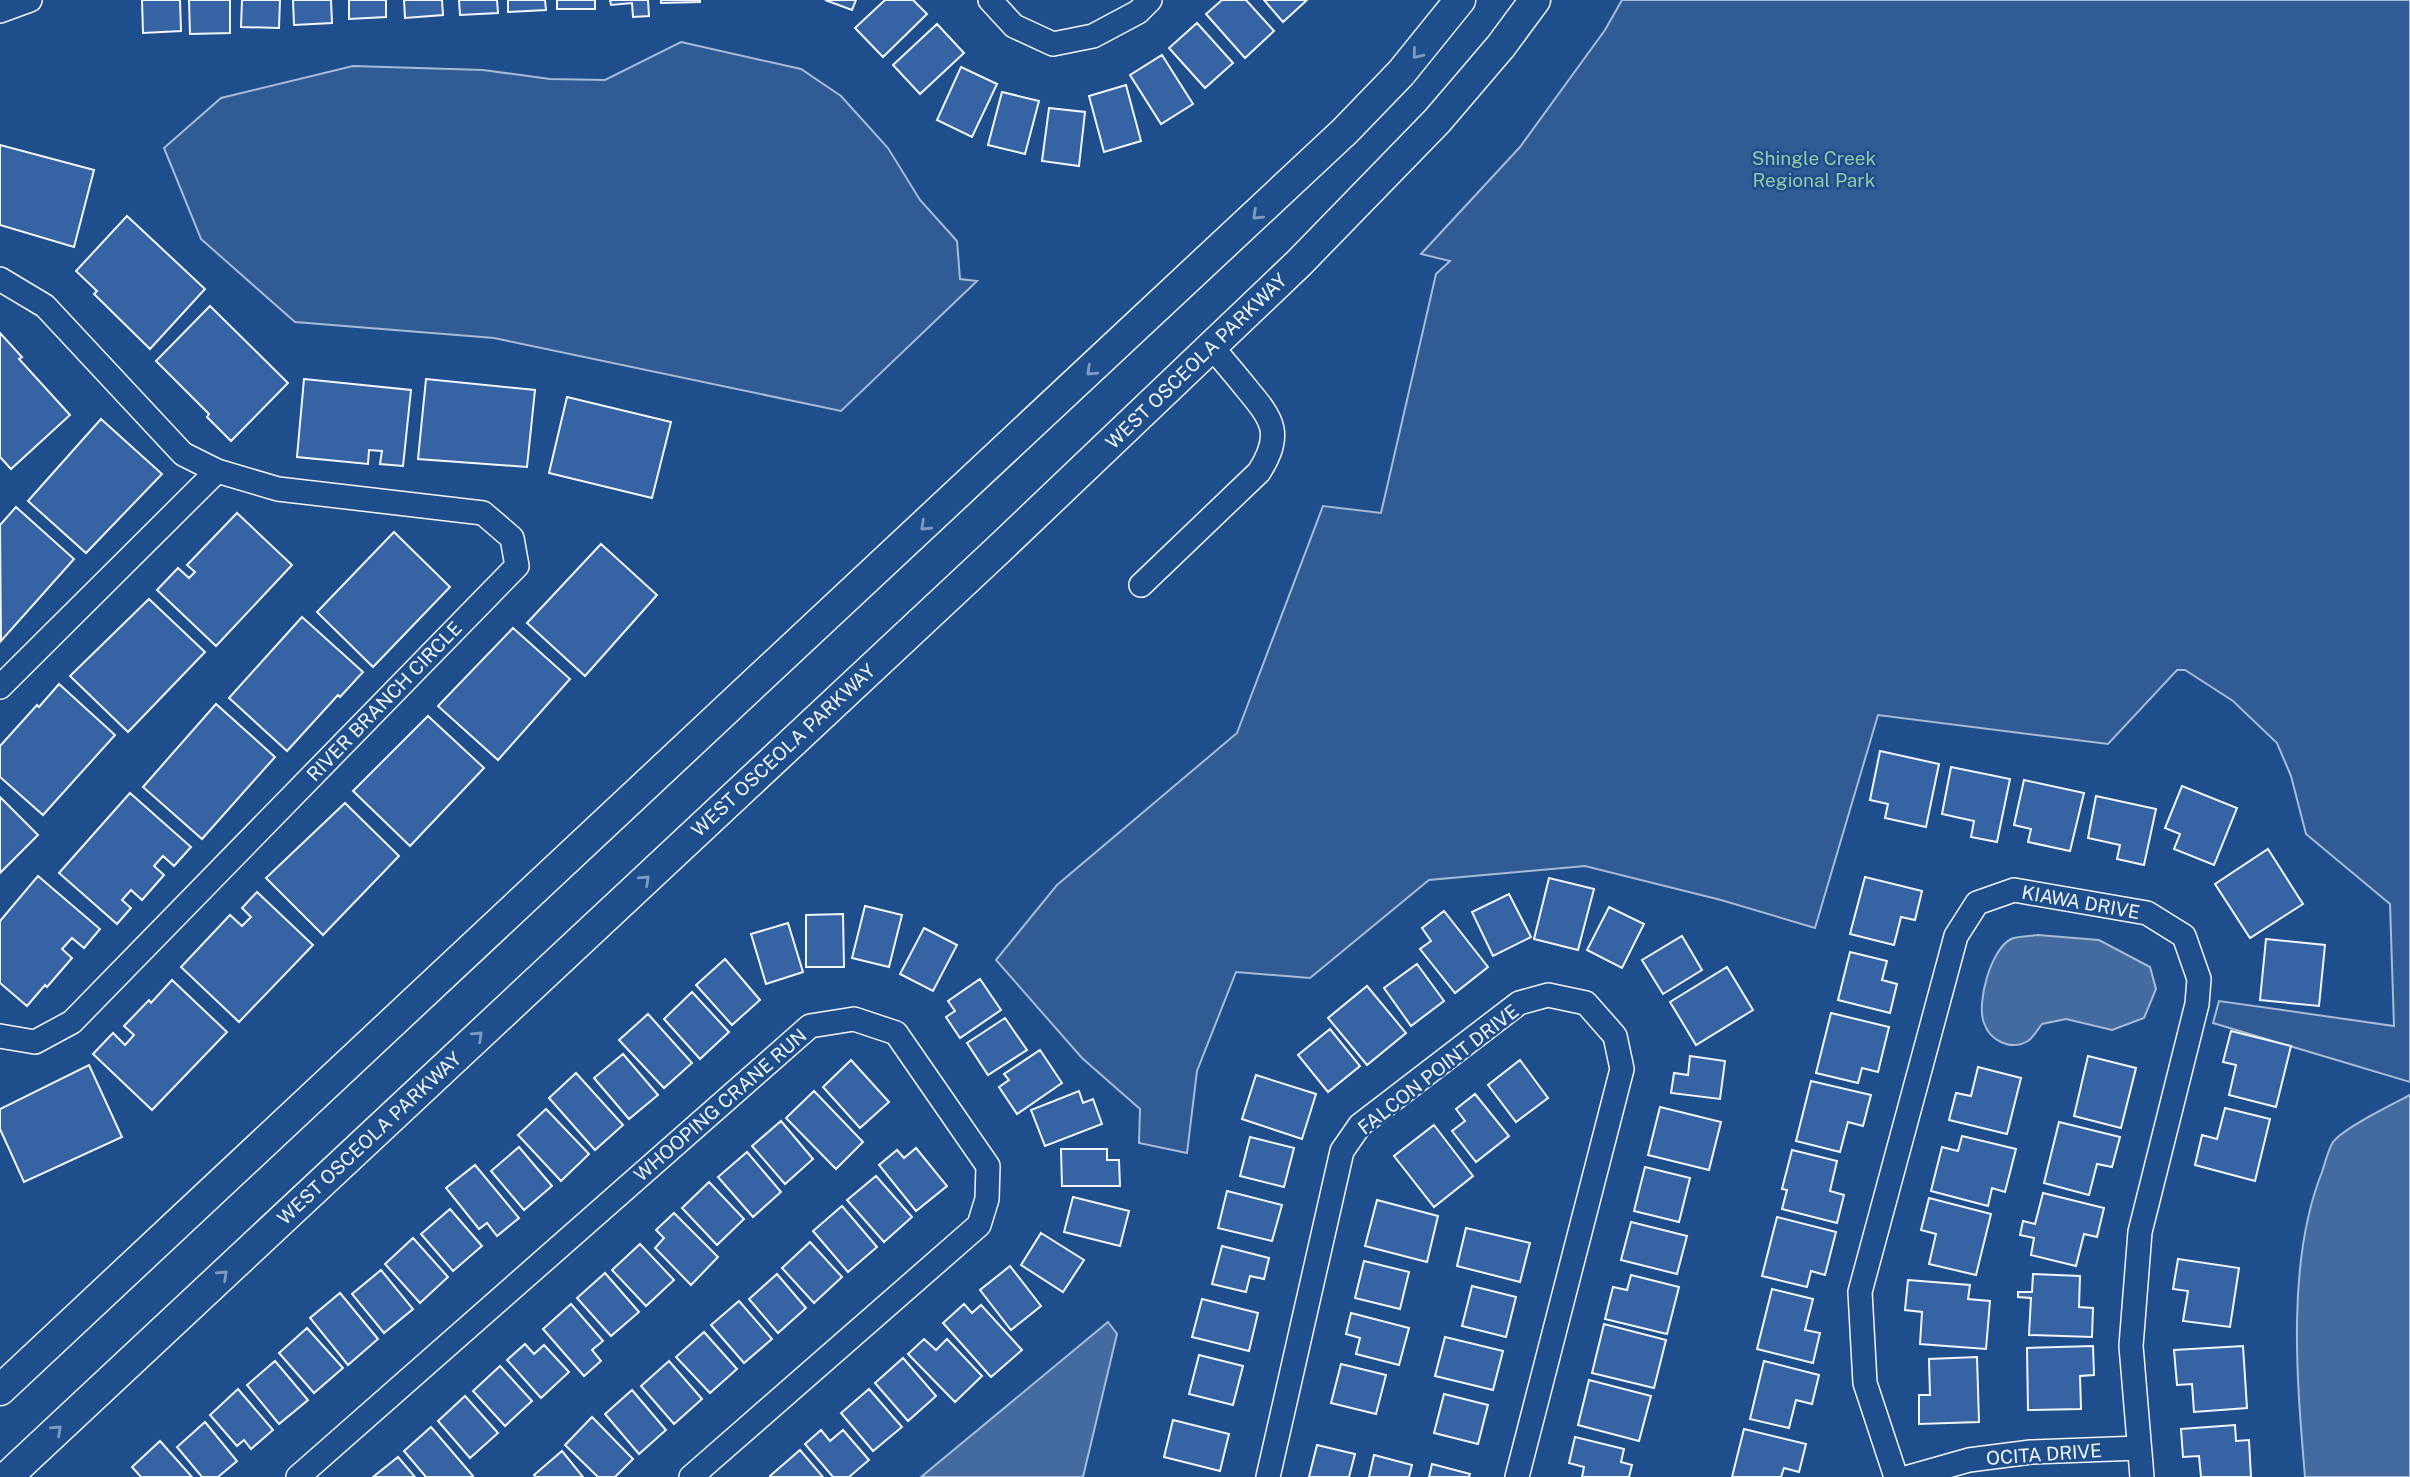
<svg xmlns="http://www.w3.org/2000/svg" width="2410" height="1477" viewBox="0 0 2410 1477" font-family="'Public Sans',sans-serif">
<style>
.built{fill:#305b95;stroke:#a8bbd7;stroke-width:2}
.water{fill:#446ba0;stroke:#a8bbd7;stroke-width:2}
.building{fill:#3563a3;stroke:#f2f6ff;stroke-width:2}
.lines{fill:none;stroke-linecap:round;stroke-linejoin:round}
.minor-casing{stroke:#f2f6ff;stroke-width:26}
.major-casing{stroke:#f2f6ff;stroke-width:33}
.minor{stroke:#1f4e8c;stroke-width:23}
.major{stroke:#1f4e8c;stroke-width:30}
.oneway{stroke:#7e9ac0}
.labels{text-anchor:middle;stroke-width:5;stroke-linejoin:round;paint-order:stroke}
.park-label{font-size:19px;fill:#97c8a6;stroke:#1f4e8c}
.street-label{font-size:19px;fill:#f2f6ff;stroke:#1f4e8c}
</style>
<rect width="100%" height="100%" fill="#1f4e8c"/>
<path class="built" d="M1622,0h788v1082l-197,-59 6,-22 175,25 -4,-122 -84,-70 -15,-58 -14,-33 -44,-42 -48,-31h-8l-69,74 -230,-29 -63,213 -94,-28 -136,-34 -156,14 -119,98 -74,-6 -39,99 -10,82 -48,-10 1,-34 -58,-51 -86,-98 61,-75 180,-152 86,-227 58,7 55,-239 14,-13 -29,-7 99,-107 85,-117z
M681,42l120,27 40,27 47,52 32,52 37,41 3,38 17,2 -136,130 -347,-73 -199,-16 -94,-83 -37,-91 57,-50 132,-32 130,4 67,9 55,1z"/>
<path class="water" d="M2038,935l61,5 51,27 6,22 -12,29 -32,12 -46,-11 -24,5c-4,5 -9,14 -14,17 -17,10 -38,0 -44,-18 -8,-20 7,-74 27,-84 7,-3 19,-3 27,-4z
M2410,1095v382h-105c-8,-95 -19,-215 17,-305 3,-9 6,-22 11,-30 10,-14 60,-38 77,-47z
M1108,1322l9,12 -34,143h-162z"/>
<path class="building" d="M142,0h38l1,31 -38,2z
M189,0h41v33l-40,1z
M242,0h38l-1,28 -38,-1z
M293,0h38l1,23 -38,2z
M349,0h37v17l-37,2z
M404,0h38l1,15 -38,3z
M459,0h38l1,13 -38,2z
M508,0h37l1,10 -38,2z
M557,0h38v9h-38z
M610,0h38l1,16 -16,1 -1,-14 -21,2z
M661,0h39v2l-39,1z
M825,0h31l-4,10z
M885,0h28l14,14 -44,43 -28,-29z
M1222,0h24l28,31 -29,27 -39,-44z
M1264,0h43l-24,22z
M1197,23l36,40 -28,25 -36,-40z
M937,24l27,29 -44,41 -27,-29z
M1162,55l31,49 -32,20 -31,-49z
M961,67l36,17 -25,53 -35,-17z
M1126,85l15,56 -37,11 -15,-56z
M1002,92l37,9 -14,53 -37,-9z
M1049,108l36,4 -6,54 -37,-5z
M0,145l94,25 -20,77 -74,-22z
M127,216l78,73 -55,60 -56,-55 3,-3 -21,-20z
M210,306l78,77 -57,58 -24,-24 2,-3 -53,-53z
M0,333l22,24 -3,2 51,56 -59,54 -11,-12z
M304,379l107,11 -8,76 -23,-2 2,-13 -13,-1 -1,14 -71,-7z
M426,379l109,11 -8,77 -109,-8z
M567,397l104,25 -19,76 -103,-25z
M101,419l61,55 -76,79 -58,-52z
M16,507l58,52 -73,82 -1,-116z
M237,513l55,52 -76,81 -59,-56 21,-22 11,10 6,-6 -8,-7z
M394,532l56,55 -77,80 -56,-55z
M601,544l56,51 -72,81 -58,-53z
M149,599l56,53 -77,80 -58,-56z
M302,617l61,55 -23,25 -2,-2 -51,56 -58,-53z
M513,628l57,51 -72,81 -60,-54z
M59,684l56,51 -72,80 -43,-38v-31l37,-41 2,2z
M216,704l59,53 -73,82 -59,-52z
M428,716l56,52 -74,78 -57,-55z
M1880,751l59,13 -13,63 -41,-9 3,-14 -18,-4z
M1951,767l59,12 -13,63 -26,-5 3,-16 -32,-7z
M2024,780l60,13 -14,58 -42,-9 3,-13 -17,-4z
M2182,786l55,22 -23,57 -40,-16 6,-15 -15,-6z
M130,793l61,54 -17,19 -11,-10 -9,10 10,9 -22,25 -11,-10 -9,10 9,8 -14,16 -58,-51z
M2096,796l60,13 -12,56 -27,-6 3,-14 -32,-7z
M0,797l38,38 -38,38z
M345,803l54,53 -76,79 -57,-57z
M2268,849l35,55 -53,34 -35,-54z
M38,876l62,53 -16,19 -12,-10 -10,11 10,9 -25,29 -2,-2 -18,21 -27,-23v-62z
M1865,877l57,14 -7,29 -14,-3 -7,28 -44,-11z
M1549,878l45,11 -16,61 -44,-11z
M257,892l56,53 -74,77 -58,-55 49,-52 12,11 9,-9 -9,-9z
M1509,894l22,43 -38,19 -21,-44z
M865,906l37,9 -13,52 -37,-9z
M1609,907l35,17 -22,44 -35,-18z
M1444,911l44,56 -33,26 -35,-44 11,-8 -9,-13z
M843,914l1,53h-38v-52z
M788,923l15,49 -37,12 -15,-50z
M924,928l33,17 -24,46 -33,-17z
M1682,936l20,34 -39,24 -21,-34z
M2266,939l59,6 -6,61 -59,-6z
M1850,952l37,9 -5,19 15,4 -7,29 -52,-13z
M725,959l35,41 -28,25 -36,-40z
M1417,964l27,37 -33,25 -27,-38z
M1727,967l26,43 -57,35 -26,-43z
M980,979l21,31 -41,28 -14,-21 9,-6 -7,-10z
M172,980l55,52 -75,78 -59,-56 20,-21 12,12 9,-10 -10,-9 25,-26 2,3z
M1367,986l39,47 -39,32 -39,-47z
M692,992l37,40 -29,27 -36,-40z
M1831,1013l58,14 -11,45 -16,-4 -4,15 -42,-10z
M648,1014l44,49 -28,25 -45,-48z
M1005,1018l22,32 -39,25 -21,-32z
M1330,1029l30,37 -32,26 -30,-37z
M2231,1031l60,15 -15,61 -47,-12 7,-30 -13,-3z
M1040,1050l22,33 -45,31 -18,-27 10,-7 -5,-6z
M623,1054l35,41 -29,24 -35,-41z
M1690,1056l35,5 -5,38 -49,-6 3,-20 14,2z
M2088,1056l48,12 -15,60 -47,-12z
M851,1060l38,42 -29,26 -37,-41z
M1520,1060l28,38 -32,24 -28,-37z
M89,1065l33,72 -98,45 -24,-53v-20z
M1978,1067l43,11 -14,56 -58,-14 7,-27 15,3z
M576,1073l47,52 -28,25 -46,-52z
M1256,1075l60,19 -14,45 -60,-20z
M1811,1081l60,14 -8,31 -15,-4 -8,30 -44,-11z
M814,1091l49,51 -27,27 -50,-51z
M1079,1091l4,12 10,-4 9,25 -57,22 -14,-36z
M1475,1094l34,42 -33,26 -24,-31 13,-10 -9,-12z
M1660,1107l61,15 -12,48 -61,-15z
M2225,1108l45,11 -15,62 -60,-16 7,-30 15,4z
M546,1109l43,45 -28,27 -43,-46z
M781,1121l32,38 -28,25 -33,-38z
M2059,1122l61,15 -8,30 -15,-3 -8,31 -45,-12z
M1434,1125l39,51 -39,31 -40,-51z
M1962,1136l54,13 -11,43 -13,-4 -4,18 -57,-15 11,-44 16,4z
M1250,1137l44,11 -10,39 -44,-11z
M519,1147l33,39 -28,24 -33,-39z
M916,1148l31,38 -31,25 -37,-46 18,-15 7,8z
M1061,1149h46v11h12l1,26h-58z
M1792,1150l45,11 -7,30 14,4 -7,28 -55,-14 5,-19 -5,-1z
M747,1152l34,40 -28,25 -35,-40z
M475,1165l44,53 -22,18 -10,-13 -8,6 -33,-41z
M1645,1167l45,11 -11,44 -45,-11z
M876,1176l36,41 -28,25 -37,-42z
M709,1182l35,37 -27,26 -35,-37z
M1227,1191l55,14 -10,36 -54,-13z
M2043,1193l61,15 -7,29 -13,-3 -8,32 -45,-11 3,-17 -14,-3 3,-14 12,3z
M1073,1197l56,14 -9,35 -56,-14z
M1929,1198l62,16 -15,61 -47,-11 7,-30 -15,-4z
M1377,1200l61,16 -11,46 -62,-16z
M842,1206l35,41 -29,25 -35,-41z
M450,1209l32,37 -29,25 -32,-37z
M674,1213l44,44 -27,28 -36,-37 9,-10 -8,-8z
M1777,1217l59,15 -11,43 -14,-4 -4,16 -45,-11z
M1631,1222l56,14 -10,38 -56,-14z
M1466,1228l64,15 -10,39 -63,-16z
M1041,1233l43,27 -21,32 -42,-27z
M413,1238l35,39 -28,26 -35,-39z
M810,1242l32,35 -28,26 -32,-35z
M640,1244l34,36 -28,26 -34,-36z
M1222,1246l47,12 -5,21 -14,-3 -4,16 -34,-8z
M2178,1259l61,9 -9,59 -47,-6 5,-30 -15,-2z
M1364,1261l45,11 -9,37 -45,-11z
M1010,1266l31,40 -30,24 -31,-40z
M381,1270l32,39 -29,24 -32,-39z
M605,1273l34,39 -28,24 -34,-38z
M777,1274l29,34 -28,25 -29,-34z
M2033,1274l47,2 -1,31 14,1 -1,29 -63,-2 2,-37 -13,-1v-5h14z
M1631,1275l48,12 -12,47 -62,-15 8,-32 14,3z
M1908,1280l62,5 -2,14 22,2 -4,48 -66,-5 2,-32 -17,-2z
M1472,1286l44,11 -10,40 -44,-11z
M1772,1289l41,10 -8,31 15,3 -7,30 -56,-14z
M340,1293l38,46 -30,26 -38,-47z
M1202,1299l56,14 -9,38 -57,-14z
M739,1301l33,38 -28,24 -33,-38z
M571,1304l32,37 -11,9 9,11 -17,15 -41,-47z
M964,1304l8,9 9,-8 41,45 -31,27 -48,-54z
M1351,1313l58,15 -10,37 -43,-11 4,-16 -14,-4z
M1604,1324l62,16 -12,48 -62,-15z
M307,1328l36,40 -29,25 -35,-40z
M704,1332l33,37 -27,24 -34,-36z
M1445,1337l58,14 -10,39 -58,-14z
M924,1339l12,11 11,-11 35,37 -27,26 -47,-48z
M525,1344l9,10 10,-9 25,27 -28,26 -34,-38z
M2093,1346l1,29 -14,1 1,33 -53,1 -1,-62z
M2243,1346l4,62 -53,4 -2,-28 -15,1 -3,-35z
M1199,1355l44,11 -10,39 -44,-11z
M1977,1357l2,65 -60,2v-29h11l-1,-36z
M903,1358l33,38 -28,25 -33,-38z
M275,1361l33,39 -29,24 -32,-39z
M669,1361l33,38 -28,25 -33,-38z
M1764,1361l55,14 -7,29 -16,-4 -7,28 -39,-9z
M1341,1364l45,11 -10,39 -45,-11z
M500,1366l32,35 -27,25 -32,-35z
M1589,1380l62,16 -12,45 -61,-16z
M238,1389l35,41 -22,19 -7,-9 -7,6 -27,-31z
M869,1389l33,38 -29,24 -32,-38z
M632,1390l34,40 -27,24 -34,-40z
M1444,1394l44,11 -10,39 -44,-11z
M465,1396l33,37 -28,25 -32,-37z
M592,1417l41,42 -18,18h-17l-33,-32z
M1173,1420l56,14 -9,37 -56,-14z
M205,1422l32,39 -19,16h-16l-25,-30z
M2235,1425l1,16 13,-1 2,37h-50l-2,-21 -16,1 -2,-28z
M431,1427l42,49 -1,1h-46l-22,-26z
M1744,1429l62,15 -7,28 -15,-4 -3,9h-49z
M821,1430l9,11 13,-11 26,30 -20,17h-16l-28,-33z
M1575,1437l49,12 -3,13 11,3 -3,12h-47l2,-10 -15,-4z
M160,1441l32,36h-51l-9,-10z
M1317,1445l38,9 -6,23h-40z
M800,1450l23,27h-53v-1z
M562,1451l21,26h-47l-2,-2z
M1374,1455l38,10 -3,12h-40z
M398,1457l17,20h-42z
M1432,1464l38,10 -1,3h-40z"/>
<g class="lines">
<g class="minor-casing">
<path id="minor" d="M990,0l24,26 39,18 40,-8 45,-24 12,-12
M0,11l30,-11
M0,279l45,27 138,148 34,17 61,18 205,24 29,25 5,28 -445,456 -37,20 -35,-6
M1141,585l118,-113c24,-38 14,-52 -12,-83 -12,-15 -24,-29 -36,-43
M0,687l217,-216
M298,1477l512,-451 44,-7 42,14 92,133 -1,33 -8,26 -288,252
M1268,1477l74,-326 18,-26 159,-122 29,-8 38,8 29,33 7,33 -105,408
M1896,1477l-31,-94 -5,-91 96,-356 21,-33 37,-13 133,23 37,23 15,43 -2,25 -57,228 -9,114 11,131
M1909,1477l60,-17 62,-8 108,-4"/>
</g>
<g class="major-casing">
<path id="major" d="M0,1390c446,-422 898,-838 1345,-1259l56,-58 59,-73
M7,1477l990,-926 302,-288 138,-142 64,-75 34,-46"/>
</g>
<use href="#minor" class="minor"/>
<use href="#major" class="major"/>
</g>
<defs><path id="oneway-chevron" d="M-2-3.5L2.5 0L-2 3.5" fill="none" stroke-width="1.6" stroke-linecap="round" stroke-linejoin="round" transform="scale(1.75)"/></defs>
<g class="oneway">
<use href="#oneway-chevron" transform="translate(1417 54) rotate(129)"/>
<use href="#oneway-chevron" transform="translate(1257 215) rotate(137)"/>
<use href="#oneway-chevron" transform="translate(1091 371) rotate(137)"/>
<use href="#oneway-chevron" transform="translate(925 526) rotate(137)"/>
<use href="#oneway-chevron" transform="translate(645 880) rotate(-43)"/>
<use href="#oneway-chevron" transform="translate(478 1036) rotate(-43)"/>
<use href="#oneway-chevron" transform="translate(223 1275) rotate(-43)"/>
<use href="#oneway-chevron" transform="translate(57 1430) rotate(-43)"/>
</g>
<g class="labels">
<g class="park-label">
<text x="1814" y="165">Shingle Creek<tspan x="1814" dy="22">Regional Park</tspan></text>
</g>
<g class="street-label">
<text transform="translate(1196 361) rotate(-44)" y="7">WEST OSCEOLA PARKWAY</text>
<text transform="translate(384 701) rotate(-46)" y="7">RIVER BRANCH CIRCLE</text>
<text transform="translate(783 750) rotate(-43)" y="7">WEST OSCEOLA PARKWAY</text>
<text transform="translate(2081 902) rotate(10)" y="7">KIAWA DRIVE</text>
<text transform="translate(1438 1069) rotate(-38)" y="7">FALCON POINT DRIVE</text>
<text transform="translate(720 1105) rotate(-41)" y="7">WHOOPING CRANE RUN</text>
<text transform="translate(369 1138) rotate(-43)" y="7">WEST OSCEOLA PARKWAY</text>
<text transform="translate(2044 1454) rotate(-4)" y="7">OCITA DRIVE</text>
</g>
</g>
</svg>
